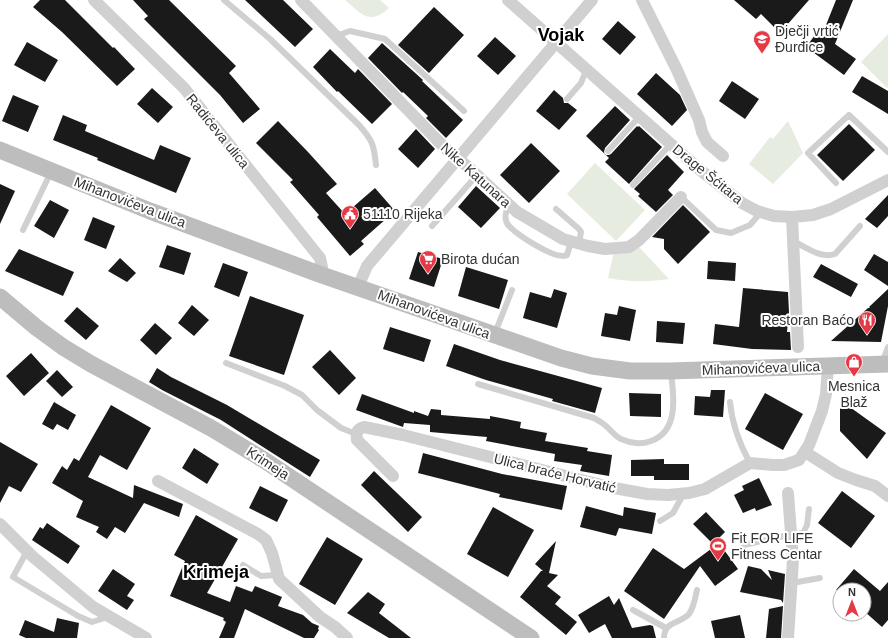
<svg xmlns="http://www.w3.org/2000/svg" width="888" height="638" viewBox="0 0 888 638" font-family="Arial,sans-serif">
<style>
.green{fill:#e6ecdf}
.building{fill:#1a1a1a}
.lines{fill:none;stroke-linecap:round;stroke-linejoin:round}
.lane{stroke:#d0d0d0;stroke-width:6}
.street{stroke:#d0d0d0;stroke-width:12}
.secondary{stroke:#bdbdbd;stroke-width:17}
.labels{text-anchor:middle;stroke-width:4;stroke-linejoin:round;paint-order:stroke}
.poi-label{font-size:14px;fill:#333;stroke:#fff;text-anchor:start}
.street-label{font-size:14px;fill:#333;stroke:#fff}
.district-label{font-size:18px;font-weight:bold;fill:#000;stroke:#fff}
</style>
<rect width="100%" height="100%" fill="#fff"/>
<path class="green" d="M345,0h35l9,8c-20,18 -27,6 -44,-8z
M888,34v53l-1,1 -26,-26z
M788,121l15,32 -30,31 -24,-20 21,-27 3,2z
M595,163l50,47 -29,31 -49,-47z
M638,246l31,33c-21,3 -41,3 -61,-1l6,-26z"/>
<path class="building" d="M40,0h25l48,48 1,-1 21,22 -18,17 -55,-54 -29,-25z
M133,0h36l67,66 -7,7 31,36 -17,14 -23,-28 -76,-76 4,-3z
M245,0h38l30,29 -18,18z
M734,0h75l-29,33 -19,-19 -5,5z
M836,0h17l-18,44 21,15 -12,16 -38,-28 12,-16 4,4z
M434,7l30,28 -35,38 -31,-28z
M618,21l18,16 -16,18 -18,-16z
M495,37l21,19 -18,19 -21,-19z
M27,42l31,18 -13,22 -31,-17z
M382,43l41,37 -1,1 41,39 -17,18 -20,-20 2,-2 -25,-24 -1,1 -34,-35z
M330,49l25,24 3,-4 34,35 -20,20 -34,-33 -1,1 -24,-25z
M656,73l24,22 7,15 -15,16 -35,-32z
M862,76l26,15v23l-36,-22z
M732,81l27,18 -14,20 -26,-18z
M152,88l21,19 -15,16 -21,-19z
M554,90l9,8 1,5h4l9,7 -18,20 -23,-19z
M13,95l26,11 -11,26 -26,-11z
M615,106l15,14 -25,28 -1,4 1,3h4l2,-1 26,-28 1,1 1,-1 23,21 -33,37 -24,-22 4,-4 -23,-22z
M63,115l24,10 -2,6 69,29 6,-15 31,13 -15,35 -79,-33 1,-2 -45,-18z
M278,121l30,31 29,32 -11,9 19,21 30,-26 20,23 -34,30 3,3 -14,12 -33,-39 2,-2 -29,-33 3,-2 -37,-37z
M849,124l26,26 -32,31 -26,-26z
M416,129l19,20 -17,19 -20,-19z
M531,143l29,28 -31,32 -29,-28z
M667,155l17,17 -16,18 5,5 -17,17 -18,-16 2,-2 -6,-5z
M0,184l15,7 -15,33z
M476,186l24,22 -19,20 -23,-21z
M888,195v21l-11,12 -12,-9z
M50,200l19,10 -15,28 -20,-12z
M683,205l27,27 -32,32 -14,-15v-10l-12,-2z
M93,217l22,9 -9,23 -22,-9z
M167,245l24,8 -7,22 -25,-8z
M19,249l55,23 -11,24 -58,-25z
M418,252l25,7 -9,28 -25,-8z
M874,254l14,8v24l-24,-16z
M120,258l16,15 -9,9 -19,-11z
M708,261l28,2 -1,18 -28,-2z
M223,263l25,9 -9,25 -25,-10z
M821,264l37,20 -7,13 -38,-20z
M466,267l42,13 -9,29 -41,-13z
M743,288l45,4 1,20 -2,20h3l1,18 -39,-1 -39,-5 2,-20 24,3z
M554,289l13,4 -10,35 -34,-10 7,-26 21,6z
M888,289v17l-7,36 -50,-1 37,-33h2l-1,-1z
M250,296l54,19 -20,60 -55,-19z
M192,305l17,15 -15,16 -16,-13z
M619,306l17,4 -6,31 -29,-5 4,-23 12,2z
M77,307l22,19 -13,14 -22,-19z
M657,321l28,2 -2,21 -27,-2z
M155,323l17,15 -16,17 -16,-15z
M390,327l41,13 -7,22 -41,-13z
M454,344l46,16 102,28 -7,25 -43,-12 1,-2 -67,-19 -40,-14z
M330,350l26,28 -17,17 -27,-28z
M31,353l18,20 -25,23 -18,-20z
M157,368l14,9 56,28 93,55 -10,17 -89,-57 -59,-30 -13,-8z
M57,370l16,17 -11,10 -16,-16z
M711,390h14l-2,27 -29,-2 1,-19 15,1z
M629,393l32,1v23l-31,-1z
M765,393l38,21 -20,36 -38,-21z
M362,394l52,19v-2l14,5 3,-7 10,1v5l49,4v-3l31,6 -1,6 27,5 -2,8 43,7 -1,3 25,4 -3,21 -29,-5 2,-6 -28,-4 1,-7 -69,-13 1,-4 -57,-5v-7l-26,-2 -1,4 -47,-17z
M840,400l46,33 -19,26 -27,-28z
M54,402l22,13 -8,15 -11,-6 -4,6 -11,-6z
M111,405l40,23 -24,42 -27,-15 -12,22 45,21 1,-13 49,19 -4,13 -35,-14 -19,30 -10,-6 -8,12 -11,-7 3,-5 -23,-10 7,-16 -31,-18 10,-17 5,4 7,-12 5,3z
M0,442l38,22 -17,28 -12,-6 -9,17z
M194,448l25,16 -12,20 -25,-16z
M423,453l79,21 65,12 -5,24 -63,-13 1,-3 -82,-21z
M664,459v5h25v16h-35v-4h-23v-16z
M374,471l48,46 -14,15 -47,-47z
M759,478l13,27 -16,6 -1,-3 -12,5 -9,-18 10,-5 -2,-4z
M260,486l28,14 -11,22 -28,-14z
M842,491l33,25 -24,32 -33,-25z
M586,506l37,10 1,-9 32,6 -4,21 -33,-6 -3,8 -36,-9z
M493,507l41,23 -26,47 -41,-23z
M706,512l19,20 -12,12 -20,-20z
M196,515l42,24 -31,54 23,9 6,-16 16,6 3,-6 27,11 -4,9 25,9 9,8 7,3 -1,3 1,1 -5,8h-10l-59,-29 -11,29h-15l7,-16 -3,-2 1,-2 -54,-22 15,-35 -11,-6z
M47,523l33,23 -12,18 -36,-24 8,-13 3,2z
M327,537l36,22 -28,46 -36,-21z
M556,541l-7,32 9,2 -11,11 14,11 -6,7 22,18 -11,13 -46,-38 21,-26h2l-8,-7z
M719,543l19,26 -23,17 -15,-20 -36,53 -40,-28 29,-43 31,21z
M748,566l13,3 11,11 -4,-10 17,4 -2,29 -2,-3 -41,-8z
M113,569l22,15 -8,12 7,4 -7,10 -29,-19z
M854,569l26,22 8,-9v38l-6,7 -18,-16v-21h-28z
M368,592l17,12 -6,9 32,25h-22l-42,-25z
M609,596l5,9 5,-7 13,30 18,-3 3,1 3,12h-44l-7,-14 -16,9 -11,-18z
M783,606l-2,32h-15l3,-29z
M740,615l5,23h-30l-4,-17z
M57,618l22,5 -2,15h-51l-7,-3 6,-15 29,12z"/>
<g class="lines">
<path class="lane" d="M224,0l46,39 89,86c13,15 15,19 17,40
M336,36l14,-5 35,8 79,72
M567,99l14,-16 6,-15
M608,151l32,-35
M836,183l-28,-30 41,-38 39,37
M633,185l38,-41
M681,197l35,33 15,3 19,-8 11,-13
M508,205c-2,8 -5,14 1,21 9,9 47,35 58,29l4,-13
M556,209l23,20 2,3 -2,12
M432,226l45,-51
M23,230l28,-58
M793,241c13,6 28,18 42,13l25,-28
M495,333l17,-43
M226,363l59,23 17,9 15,15 24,18 15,6
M882,363l6,-16
M478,384l116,34c3,2 6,3 8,5 7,4 12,13 19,16 9,4 21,6 30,2 28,-10 23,-45 20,-68
M730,402c2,22 9,41 20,61
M660,521l13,-8 11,-20
M744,545l40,-9 19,-3 4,-8 2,-16
M27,551l-14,26 65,39 14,6 16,-5
M243,565l18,11 16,-1
M792,583l28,-5
M633,610l33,18
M664,638c0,-17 16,-14 25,-24 5,-7 6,-16 8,-24"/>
<path class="street" d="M94,0l90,88 136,170 2,9 -3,7
M301,0l147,151 19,15 50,46 46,27 25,7 17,3 24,-2 10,-7 42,-43
M508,0l191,169 43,34 15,8 17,5 18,1 21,-2 18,-6 57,-29
M642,0l35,70 22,50 3,12 5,10 16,14
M792,217l6,130
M358,287l9,-21 225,-266
M805,452l33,21 18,7 19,6 13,10
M393,476l-36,-36c-1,-8 0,-11 7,-13l39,8 206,52 38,7 21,1 21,-2 16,-4 45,-26 23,2h11l15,-5 10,-15 13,-34 4,-17 2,-28
M158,481l100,53 8,6 6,13 7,26 41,38 15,10 12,11
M788,493l5,67 -5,78
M0,524l32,32 61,51 53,31"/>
<path class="secondary" d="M0,150l150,61 169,63 242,84 31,8 38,5h40l218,-7
M0,297l37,31 26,19 28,17 120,64 53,32 267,178"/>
</g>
<defs>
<g id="school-pin" transform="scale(0.9)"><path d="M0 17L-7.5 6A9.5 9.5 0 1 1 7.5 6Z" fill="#e63946" stroke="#fff"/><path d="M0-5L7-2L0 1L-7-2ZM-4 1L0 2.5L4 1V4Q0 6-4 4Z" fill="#fff"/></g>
<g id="civic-pin" transform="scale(0.9)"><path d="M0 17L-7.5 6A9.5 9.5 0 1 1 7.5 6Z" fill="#e63946" stroke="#fff"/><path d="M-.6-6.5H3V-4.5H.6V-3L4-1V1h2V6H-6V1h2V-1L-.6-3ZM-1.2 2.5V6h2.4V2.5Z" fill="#fff"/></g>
<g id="supermarket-pin" transform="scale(0.9)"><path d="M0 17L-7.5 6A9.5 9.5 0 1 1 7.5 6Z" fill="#e63946" stroke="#fff"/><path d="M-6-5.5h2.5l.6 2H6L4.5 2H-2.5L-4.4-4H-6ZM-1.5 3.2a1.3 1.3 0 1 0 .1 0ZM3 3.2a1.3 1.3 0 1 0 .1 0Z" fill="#fff"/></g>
<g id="restaurant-pin" transform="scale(0.9)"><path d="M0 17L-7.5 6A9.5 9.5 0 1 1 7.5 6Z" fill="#e63946" stroke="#fff"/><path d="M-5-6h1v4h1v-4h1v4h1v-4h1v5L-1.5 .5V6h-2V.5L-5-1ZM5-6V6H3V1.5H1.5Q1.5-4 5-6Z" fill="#fff"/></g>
<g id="shop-pin" transform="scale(0.9)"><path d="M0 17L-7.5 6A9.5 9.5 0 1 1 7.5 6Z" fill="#e63946" stroke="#fff"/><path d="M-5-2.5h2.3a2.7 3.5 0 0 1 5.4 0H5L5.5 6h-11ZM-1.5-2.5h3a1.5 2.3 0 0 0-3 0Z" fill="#fff"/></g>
<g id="stadium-pin" transform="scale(0.9)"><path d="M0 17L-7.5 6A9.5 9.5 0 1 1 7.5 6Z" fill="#e63946" stroke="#fff"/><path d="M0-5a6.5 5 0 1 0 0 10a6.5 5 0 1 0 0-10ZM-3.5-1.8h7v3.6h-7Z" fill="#fff"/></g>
</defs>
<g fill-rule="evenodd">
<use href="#school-pin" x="762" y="39"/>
<use href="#civic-pin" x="350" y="214"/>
<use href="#supermarket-pin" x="428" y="259"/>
<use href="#restaurant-pin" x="867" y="320"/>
<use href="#shop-pin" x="854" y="362"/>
<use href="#stadium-pin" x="718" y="546"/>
</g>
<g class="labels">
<g class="poi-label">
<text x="775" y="36">Dječji vrtić<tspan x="775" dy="16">Đurđice</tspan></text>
<text x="363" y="219">51110 Rijeka</text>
<text x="441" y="264">Birota dućan</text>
<text x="854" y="325" text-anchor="end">Restoran Baćo</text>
<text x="854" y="391" text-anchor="middle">Mesnica<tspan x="854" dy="16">Blaž</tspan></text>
<text x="731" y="543">Fit FOR LIFE<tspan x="731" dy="16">Fitness Centar</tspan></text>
</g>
<g class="street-label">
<text transform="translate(218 131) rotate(51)" y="5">Radićeva ulica</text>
<text transform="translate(708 174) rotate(39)" y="5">Drage Šćitara</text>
<text transform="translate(476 175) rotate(42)" y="5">Nike Katunara</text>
<text transform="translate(130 202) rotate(21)" y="5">Mihanovićeva ulica</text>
<text transform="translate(434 314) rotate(20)" y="5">Mihanovićeva ulica</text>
<text transform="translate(761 368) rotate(-2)" y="5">Mihanovićeva ulica</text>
<text transform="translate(268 463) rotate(33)" y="5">Krimeja</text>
<text transform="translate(555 473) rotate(14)" y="5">Ulica braće Horvatić</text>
</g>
<g class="district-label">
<text x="561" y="41">Vojak</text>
<text x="216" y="578">Krimeja</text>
</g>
</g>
<g transform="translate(852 602)"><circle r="19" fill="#ffffff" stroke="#adadad"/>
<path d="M0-3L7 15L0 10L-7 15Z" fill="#e63946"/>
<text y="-6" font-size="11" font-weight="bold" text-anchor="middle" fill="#333333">N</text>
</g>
</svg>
